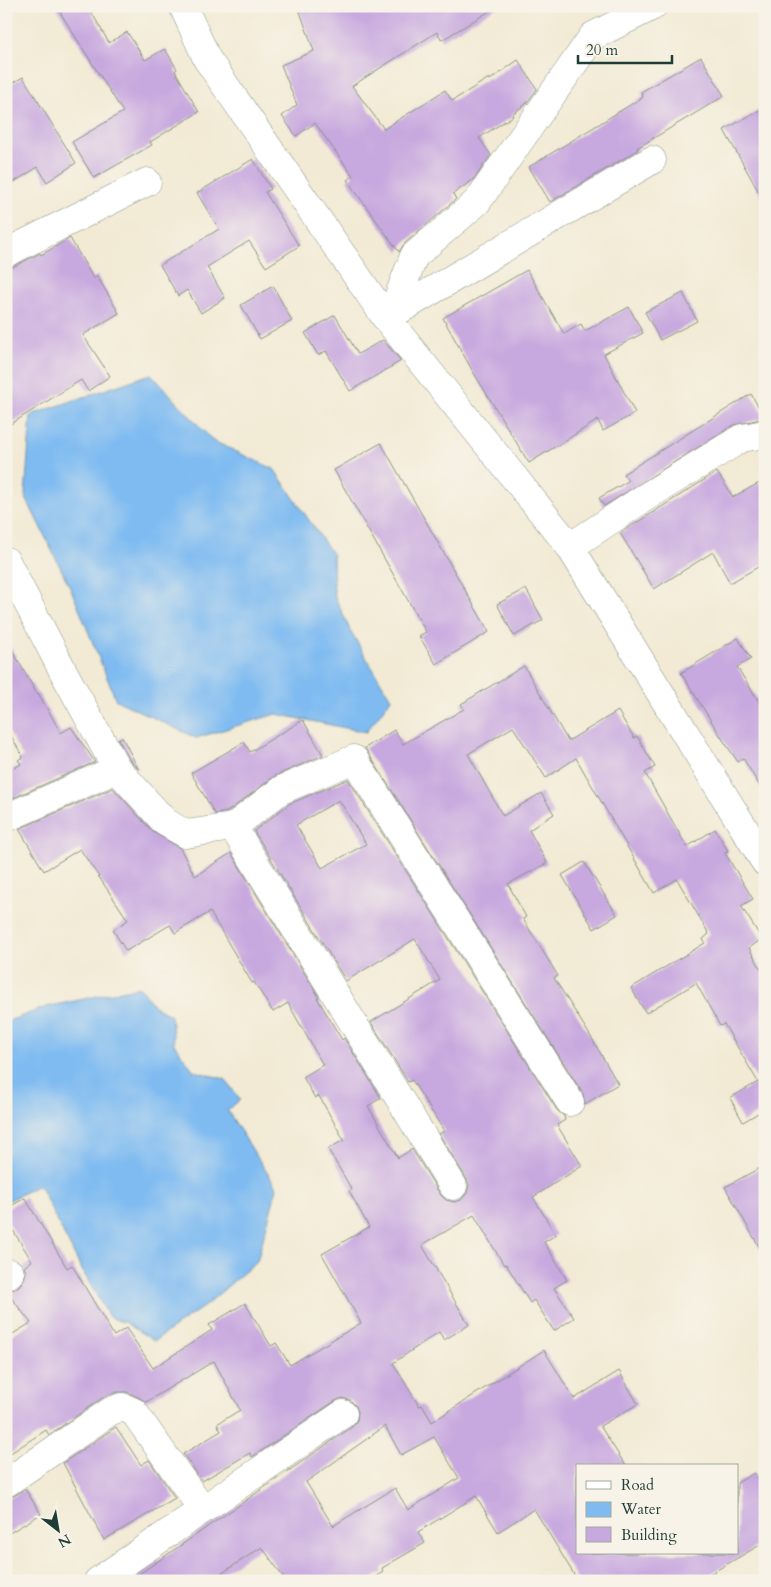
<svg xmlns="http://www.w3.org/2000/svg" width="771" height="1587" viewBox="0 0 771 1587" font-family="Cardo,serif">
<style>
.water{fill:#7fbbf1;stroke:#4f7c92}
.building{fill:#c7a8df;fill-rule:evenodd}
.lines{fill:none;stroke-linecap:round;stroke-linejoin:round}
.minor-casing{stroke:#889484;stroke-width:29}
.minor{stroke:#fff;stroke-width:28}
</style>
<rect width="100%" height="100%" fill="#f7f3e8"/>
<filter id="ink" filterUnits="userSpaceOnUse"><feTurbulence type="fractalNoise" baseFrequency=".02" numOctaves="2"/><feDisplacementMap in="SourceGraphic" scale="10" xChannelSelector="R" yChannelSelector="G"/><feConvolveMatrix kernelMatrix="1 2 1 2 8 2 1 2 1" color-interpolation-filters="sRGB"/></filter>
<filter id="wash" filterUnits="userSpaceOnUse"><feTurbulence type="fractalNoise" baseFrequency=".0096" numOctaves="4" result="noise"/><feDisplacementMap in="SourceGraphic" scale="20" xChannelSelector="R" yChannelSelector="G"/><feGaussianBlur stdDeviation="1.12" result="paint"/><feColorMatrix in="noise" values="0 0 0 0 0 0 0 0 0 0 0 0 0 0 0 0 0 1.4 0 .05"/><feComposite in="paint" operator="in"/></filter>
<g filter="url(#wash)">
<rect width="100%" height="100%" fill="#f2ead4"/>
<path class="water" d="M151,374l62,67 61,28 59,86 1,40 17,37 40,67 -25,33 -90,-18 -80,24 -80,-38 -45,-111 -46,-93 6,-81z
M140,987l14,19 17,10 3,28 20,27 31,8 15,21 -13,10 50,78 -20,73 -51,44 -52,36 -28,-18 -17,-6 -27,-47 -43,-85 -33,17v-180l40,-15z"/>
<g id="blocks">
<path class="building" d="M56,6h32l21,37 18,-11 18,28 20,-11 12,20 -2,2 24,41 -49,30 2,3 -58,33 -22,-36 51,-30z
M298,6h200l-56,34 -5,-8 -85,54 32,43 61,-39 7,11 37,-23 1,2 28,-20 19,29 -11,15 -14,10 1,2 -34,22 12,17 -17,24 -21,15 3,5 -52,45 -5,8 -52,-72 6,-4 -38,-53 -19,13 -14,-20 15,-11 -16,-40 33,-14z
M701,57l23,39 -87,52 1,2 -88,52 -21,-35 114,-70 -2,-5z
M23,77l53,86 -29,19 -9,-15 -32,20v-100z
M765,107v96l-41,-73z
M253,159l18,30 -6,3 34,54 -33,21 -17,-26 -42,26 18,31 -24,15 -14,-23 -9,6 -18,-31 59,-36 -22,-36z
M70,238l23,40 4,-2 22,37 -36,22 27,41 -22,15 -7,-11 -75,47v-159l7,-1 27,-14 1,2z
M527,270l37,64 17,-10 4,7 44,-24 14,26 -39,21 31,59 -32,18 -5,-11 -69,43 -57,-93 -29,-52z
M273,286l19,35 -32,18 -19,-34z
M683,293l14,28 -37,19 -15,-28z
M335,315l23,39 25,-14 18,21 -51,30 -24,-40 -8,4 -13,-22z
M751,394l14,24 -31,7 -130,81 -5,-8 29,-17 -5,-7z
M381,443l108,189 -53,32 -17,-28 7,-4 -92,-162z
M717,472l16,25 32,-17v83l-35,20 -17,-31 -59,37 -34,-56z
M526,589l17,31 -29,16 -17,-32z
M738,638l13,21 -14,8 28,44v84l-22,-37 -5,4 -13,-19 -44,-70z
M6,639l31,55 1,-1 23,40 10,-6 24,35 -89,39v-28l15,-9 -3,-4 5,-3 -17,-30z
M524,666l44,75 50,-30 16,27 3,-2 18,31 -10,6 42,74 28,-18 13,22 -3,2 28,46 -12,7 21,33 -13,9 16,28v133l-22,13 -13,-24 28,-16 -34,-58 -4,2 -24,-43 -50,30 -15,-25 74,-45 -2,-4 6,-5 -32,-55 -23,14 -78,-135 -30,20 -33,-51 -45,27 35,62 38,-23 13,21 -25,16 18,33 -39,21 18,33 -3,2 35,57 -4,2 37,59 27,47 -33,20 -2,-10 -218,-346 29,-18 9,14 61,-35 -3,-5z
M303,720l20,35 -48,21 -48,36 -12,2 -24,-41 53,-31 6,10z
M122,737l17,33 -9,-10 -12,-21z
M348,779l209,331 7,6 1,4 -8,5 25,41 -49,31 23,38 -12,7 23,38 -13,8 20,30 -20,13 -20,-31 -4,3 -24,-39 -2,1 -30,-50 -52,30 47,80 -25,15 -5,-8 -46,31 26,43 3,-1 10,17 112,-72 30,49 45,-28 19,33 -38,22 26,40h-49v87h160v-70l17,-10 11,20v49l-67,39h-120l-44,-72 -36,23 -22,-36 -58,36 7,11 -43,25 1,4 -15,9h-82l-24,-34 -52,34h-81l223,-154 5,-7 1,-8 -2,-6 -6,-6 -8,-2 -7,3 -83,56 -2,-4 -48,28 -19,-27 38,-23 -4,-7 23,-14 -26,-49 -68,41 -6,-4 -13,-6h-10l-12,4 -56,39 -3,-5 -40,26v-118l25,-15 -25,-32 9,-2 5,-4 4,-6 2,-7 -2,-5 8,-6 -26,-42v-10l19,-11 42,70 5,-3 42,71 12,-8 27,40 59,-38 -3,-5 36,-22 26,43 5,-3 14,22 71,-42 -39,-69 47,-27 -20,-36 3,-1 -24,-41 16,-9 -25,-44 -4,2 -12,-21 20,-12 -35,-62 -15,9 -19,-30 -2,1 -42,-71 -35,21 -5,-8 -44,26 -13,-21 15,-10 -48,-71 -36,22 -25,-42 94,-41 40,44 27,16 15,28 36,-23 88,144 -2,1 25,42 2,-2 37,60 -13,8 30,52 14,-9 28,45 6,6 8,2 7,-2 6,-7 2,-8 -3,-7 -27,-44 5,-3 -32,-51 -4,2 -37,-60 69,-42 -25,-41 -69,42 -92,-150 35,-27zM339,800l27,44 -44,24 -26,-43zM385,1426l16,29 33,-18 25,41 -51,32 -13,-22 -62,38 -27,-44z
M584,862l33,53 -23,14 -32,-54z
M765,1165v92l-40,-70z
M116,1427l25,38 8,-5 26,38 -71,42 -41,-77z
M25,1489l16,25 -35,21v-37l8,-2z"/>
</g>
</g>
<g filter="url(#ink)">
<use href="#blocks" fill-opacity="0" stroke="#889484" stroke-width="1"/>
<g class="lines">
<g class="minor-casing">
<path id="minor" d="M183,6l24,53 179,259 184,229 195,315
M6,253l141,-71
M391,316l23,-60 63,-54 116,-166 60,-30
M386,318l266,-158
M570,547l74,-49 98,-60 23,-4
M6,561l57,110 54,98 48,53 21,12 47,-7 48,-37 73,-31 216,343
M6,818l111,-49
M233,827l220,359
M6,1276l4,-3
M6,1483l105,-72 11,-4 12,5 68,97
M98,1581l245,-167"/>
</g>
<use href="#minor" class="minor"/>
</g>
</g>
<rect width="771" height="1587" fill="none" stroke="#f7f3e8" stroke-width="25"/>
<rect x="576" y="1464" width="162" height="90" fill="#f7f3e8" stroke="#a1aaa0"/>
<rect x="586" y="1481" width="25" height="8" fill="#ffffff" stroke="#a1aaa0"/>
<text x="621" y="1490" font-size="15" fill="#1f3d34">Road</text>
<rect x="586" y="1502" width="25" height="15" fill="#7fbbf1" stroke="#a1aaa0"/>
<text x="621" y="1514" font-size="15" fill="#1f3d34">Water</text>
<rect x="586" y="1527" width="25" height="15" fill="#c7a8df" stroke="#a1aaa0"/>
<text x="621" y="1540" font-size="15" fill="#1f3d34">Building</text>
<g transform="translate(58 1530) rotate(149)" stroke="#f7f3e8" stroke-width="4" paint-order="stroke">
<path d="M0-4L9 19L0 12L-9 19Z" fill="#1f3d34"/>
<text y="-8" font-size="14" font-weight="bold" text-anchor="middle" fill="#1f3d34">N</text>
</g>
<path d="M578 55v8h94v-8" fill="none" stroke="#1f3d34" stroke-width="2.5"/>
<text x="586" y="55" font-size="15" fill="#1f3d34" stroke="#f7f3e8" stroke-width="4" paint-order="stroke">20 m</text>
</svg>
